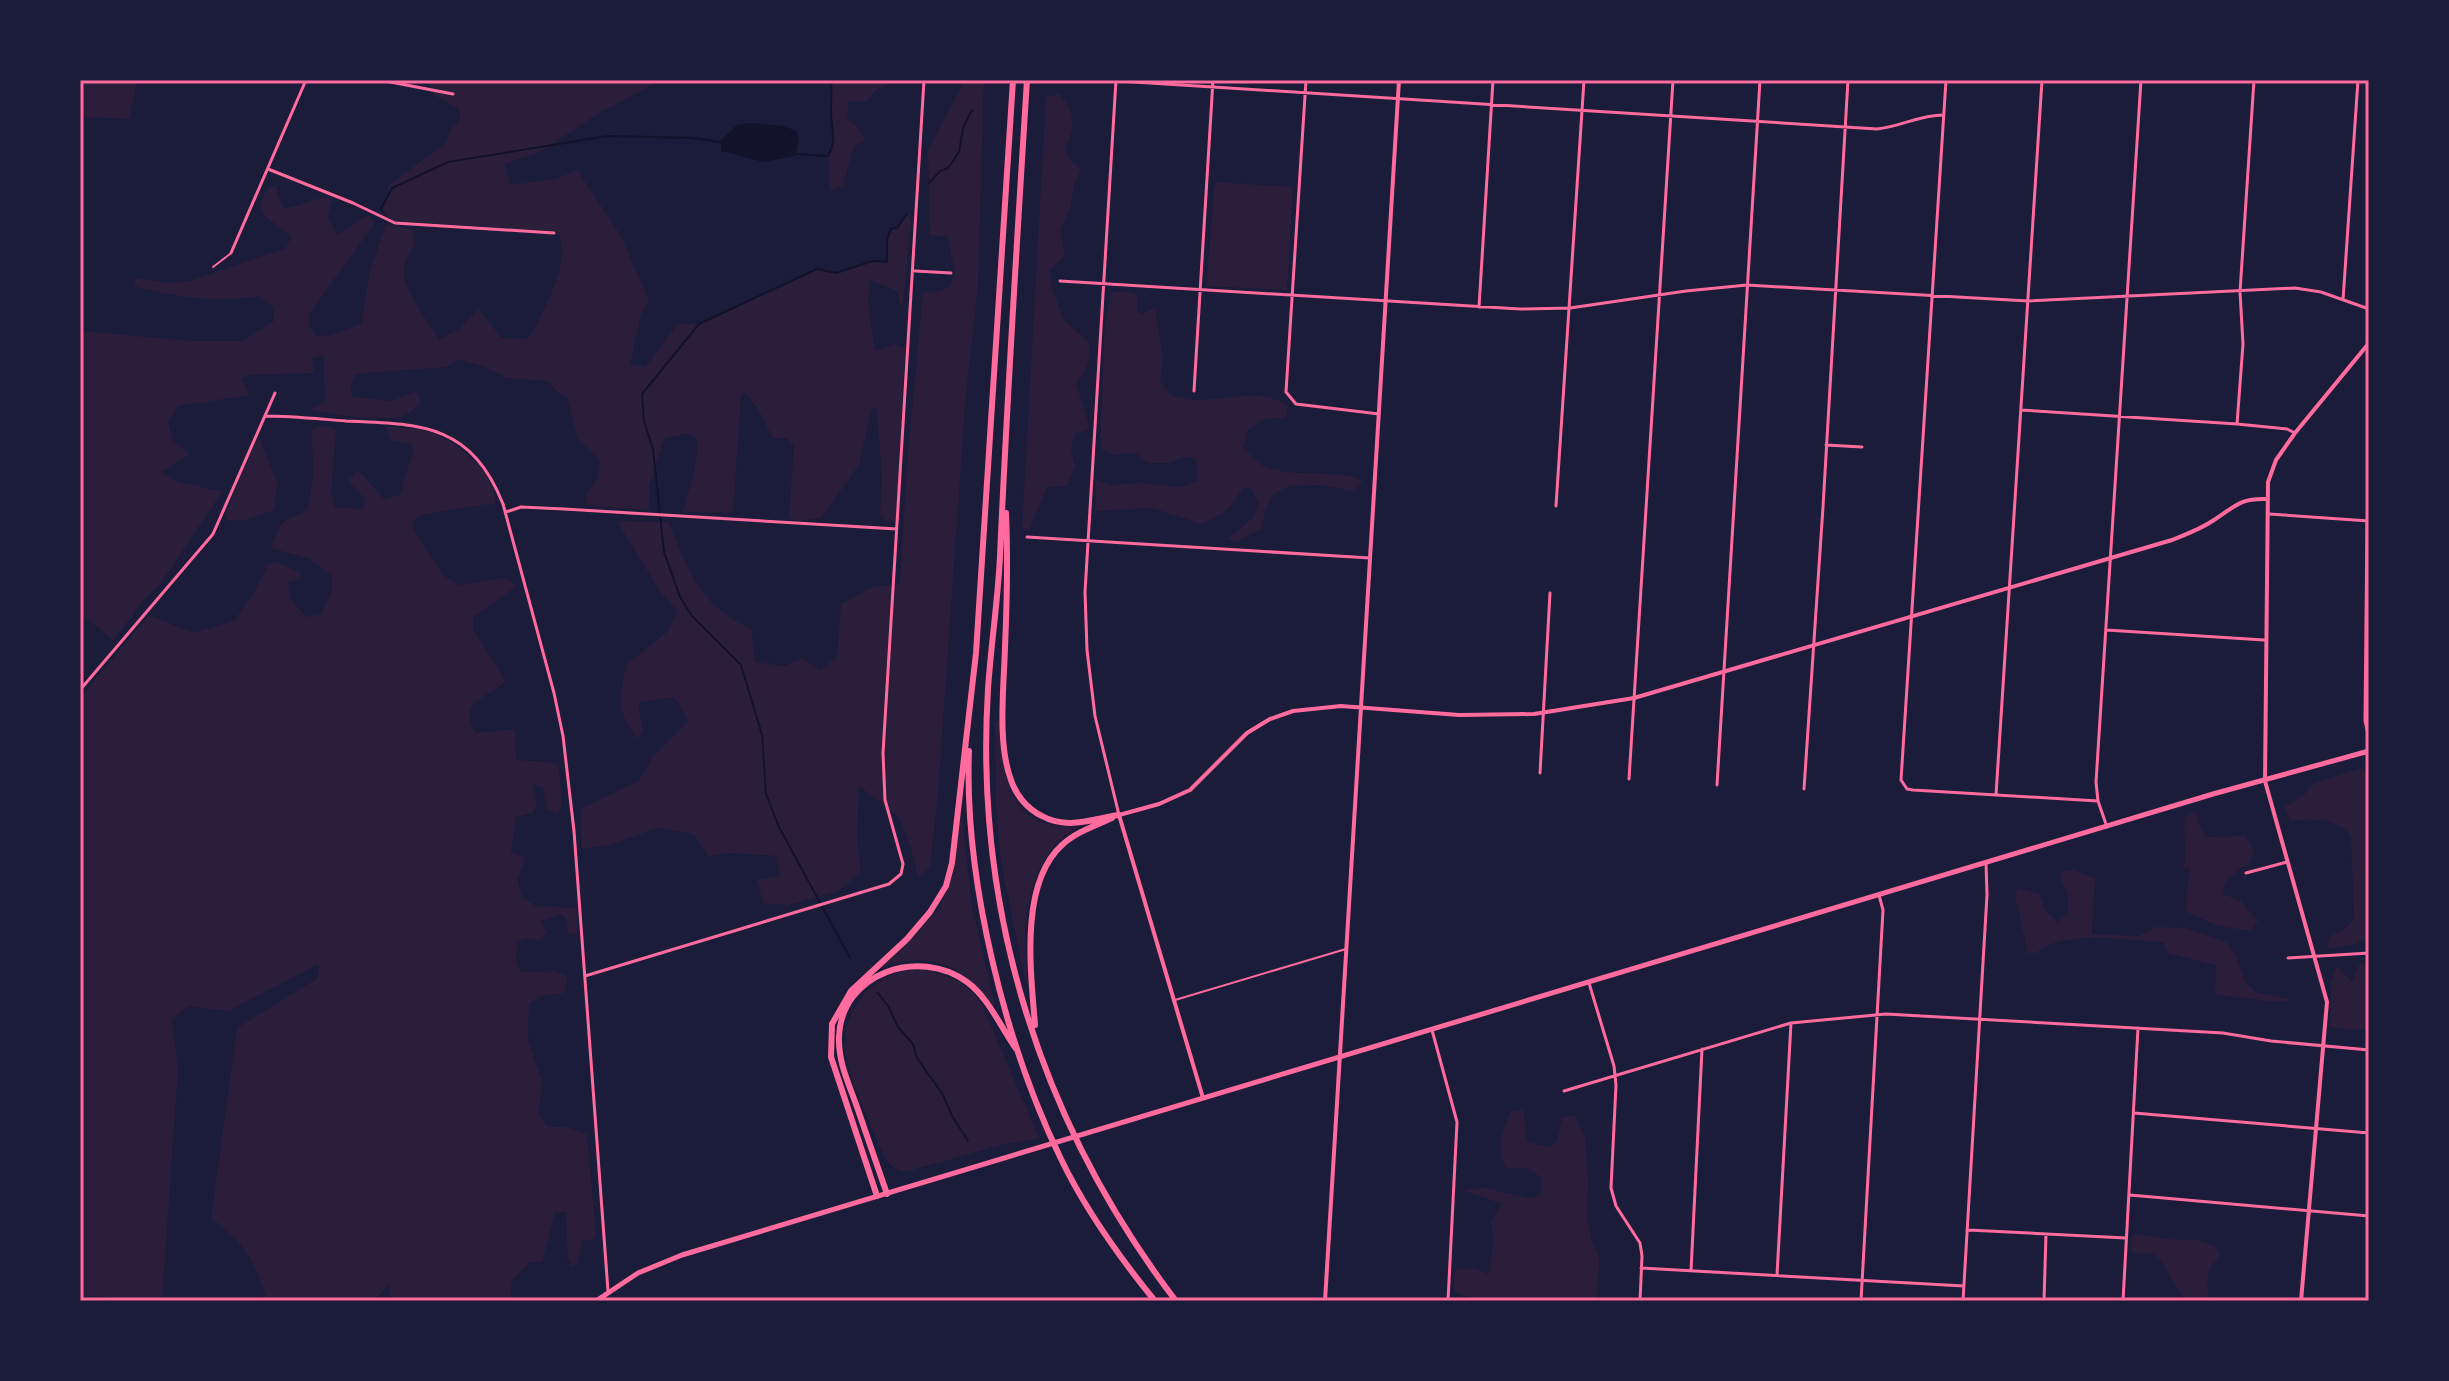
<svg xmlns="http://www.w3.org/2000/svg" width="2449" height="1381" viewBox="0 0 2449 1381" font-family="Inter,sans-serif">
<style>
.green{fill:#2a1e3b}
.water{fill:#12122b}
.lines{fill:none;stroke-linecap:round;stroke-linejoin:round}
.stream{stroke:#12122b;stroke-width:2}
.service{stroke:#ff6b9d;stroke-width:2}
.minor{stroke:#ff6b9d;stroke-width:3}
.tertiary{stroke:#ff6b9d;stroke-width:4}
.secondary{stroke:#ff6b9d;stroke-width:5}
.motorway{stroke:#ff6b9d;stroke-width:6}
.neatline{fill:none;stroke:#ff6b9d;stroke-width:3}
</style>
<rect width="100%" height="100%" fill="#1b1b3a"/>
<path class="green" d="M80,80h57l-8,39 -49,-2z
M427,80h230l-3,4 -55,29 -57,38 -37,13 5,21 46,-6 21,-9 44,66 28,65 -8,13 -11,51 15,2 33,-43h21l118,-55 19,4 37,-12 14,1v-22l4,-11 6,-1 10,-14 4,8 -8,82 -3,2 -3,-15 -27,-11 -2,22 7,49 20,-7 10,5 -9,172 -9,1 -7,-7 2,-36 -5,-70 -5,-1 -13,57 -38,53 -23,3 -9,-3 5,-71 -6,-9h-15l-15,-29 -13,-16 -4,1 -8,119 -50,-1 12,-45 3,-27 -11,-7 -23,6 -14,45 -1,26 -63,-5 1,-12 11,-15 2,-18 -22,-20 -11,-43 -12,-7 -6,-9 -42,-3 -19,-10 -30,-9 -12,8 -90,7 -6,13 3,10 39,4 24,-10 5,12c-4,3 -10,10 -15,12 -18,8 -76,0 -95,-6l14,-8 -2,-46 -11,4 2,14 -67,2 -5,5 8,15 -71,11 -11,16 5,19 17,13 -29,18 12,8 49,12 -61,91 -18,18 -30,40 -33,-29v-37l2,-5 -2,-3v-236l112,10h50l32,-20 -1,-14 -14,-11c-45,6 -81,2 -125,-10l2,-8 33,5 21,-2 96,-33 5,-11c-10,-11 -25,-16 -31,-29 3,-10 4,-20 16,-23l3,13 5,10c17,0 31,-13 49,-10l-6,19 10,17c13,-4 20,-15 33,-19l5,8 -65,90 -2,12 9,11 14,-1 30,-11 9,-53 16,-47 27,6 2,15c-6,8 -12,19 -11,30 3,19 25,48 35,64l19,-9 20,-21 24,29 25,1 8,-11c11,-24 39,-72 22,-96l-162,-11 -9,-5 -3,-7 6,-24 57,-42 4,-13 10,-10 -1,-11 -25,-14z
M831,80h86c-26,4 -32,-2 -50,21l-18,1 -2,17 10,7 8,14 -11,6 -11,40 -13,5 -2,-35 6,-16 -4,-29z
M965,80h19l-6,204 -13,121 -27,389 -8,74 -12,9 -8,-32 -11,-28 -40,-31 -2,48 4,38 -22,19 -51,14 -25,-2 -6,-23 23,-4 -4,-20 -45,-3 -22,3 -16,-22 -36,-6 -47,17 -28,4 -2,-40 59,-28 12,-22 38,-38 -15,-24 -36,6 5,27 -5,9c-23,-28 -18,-40 -12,-74l42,-34 9,-20 -18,-21 -42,-69 51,1c23,51 29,81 83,107l4,33 30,4 18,-8 17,13 17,-14 4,-53 32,-17 27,-3 7,-120 16,-171 14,-1 13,-6 5,-14 -8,-36 -17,-1 -2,-85z
M1059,94c17,17 17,34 6,54l6,13 10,8 -7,17 -5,25 -9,18 5,27 -16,14 4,21 11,29 25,22c1,18 -1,28 -13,41l13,42 -1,5 -14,4 -3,17 4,15 -8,20 -20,1 -18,44 -7,-2 24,-432z
M1215,182l78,5 -6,103 -81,-4z
M1125,291l12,4v17l6,2 12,-7 8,51 -3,23 12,15c8,2 17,4 26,4 28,0 66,-12 90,6l-2,12h-20l-18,12 -5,18c6,5 13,13 19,17 29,15 70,2 101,16l-11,10c-21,-5 -66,-14 -81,7 -6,7 -7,22 -10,31l-25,13 -9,-3 27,-22 4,-14 -6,-13 -8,-3 -16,23 -26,14 -50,-16 -56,3v-31l16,5 31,-2 32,4 11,-1 11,-6 -1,-22 -14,-1 -12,6h-22l-12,-10 -22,2 -11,-4 -3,-14 5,-115 6,-29z
M322,425l14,5 -5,63 4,14 28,2 2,-10 -17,-18 10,-11 26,29 16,-4 13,-44 -2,-7 -21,-4 -4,-14c15,2 36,2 50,8 24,12 60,39 59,69l-75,12 -6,5 -2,7 31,48 15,10 48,-7 10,9 -43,30v12l33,52c-19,17 -49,21 -30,52l39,-4 1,31 35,2 8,6 3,36 -4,9 -11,-3 -4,-23 -10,-3 4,20 -4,9 -17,4 -5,35 14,6 -7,23 4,16 14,9 40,2 2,25 -10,2 -1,-15 -5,-6 -21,7 6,12 -8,7 -14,-2 -8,4 -1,20 5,10 35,-1 12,6 -4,16 -22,3 -13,8 -1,36 14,41 -3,35 9,11h17l22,7 9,101 -4,6 -9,-2 -6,25 -5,3 -4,-8 -2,-47 -11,1 -13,49h-11l-19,18 -2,21h-120v-17l-16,17h-107c-13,-42 -21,-56 -56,-83l26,-190 81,-50 1,-14 -91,47 -40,-5 -16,14 6,50 -16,231 -82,-6v-597l69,-83 44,18 41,-12 19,-27 15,-29 9,-3 23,11v6l-12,4 2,15 16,19 15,-3 11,-24v-14l-24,-18 -38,-10 12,-25 25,-13 7,-36 -3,-45z
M260,438l17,44 -3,28 -31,11 -16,-1 -2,-5 30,-72z
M995,721h5c2,39 2,94 52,104 8,1 17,1 25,2 -49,28 -58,101 -49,152l-3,2 -25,-126 -4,-48z
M2362,768l7,9v161l-13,6 -29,5 2,-12 17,-9 8,-9 -3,-83c-16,-19 -37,-17 -60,-16l-6,-13 18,-11 11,-13z
M2196,812l4,15 7,10 38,-1 9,14 -4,13c-14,9 -26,14 -27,31l18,7 17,20 -7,10 -33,-5 -33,-15 5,-42 -7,-1c6,-17 -1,-33 2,-51z
M959,817h3l10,90 23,96 -2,2c-9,-10 -18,-21 -28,-29 -25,-21 -64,-19 -92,-4l63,-60c19,-29 21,-62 23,-95z
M2072,870l23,8 -3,56 47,2 16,-9 30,1 33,11 8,3 9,12 10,27 10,11 38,8 -21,2 -57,-8 1,-29 -48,-12 -5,-11c-37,-1 -98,-14 -127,11h-8l-13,-57 3,-8 22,6 5,17 13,11 10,-9v-19l-7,-14 -1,-8z
M2369,962v67l-21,1 -18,-4 1,-45 6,-15 15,16 7,-17z
M909,969c30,1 51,9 71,31l59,138 -38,7 -93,26c-14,0 -18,-6 -25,-17 -12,-30 -29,-62 -36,-93 -10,-46 19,-82 62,-92z
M1523,1109l4,33 23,5 7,-6 5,-23 13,-3 10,23 3,43 -1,38 5,23 7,14 -2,45c-30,0 -123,7 -144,-11l2,-20 17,-2 17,6 5,-34 -3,-18 11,-18 -39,-14 22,-2 47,11 10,-7 -2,-15 -12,-9h-22c-10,-19 -3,-36 4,-56z
M2133,1234c12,1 22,3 33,5 20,2 40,-4 54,14 -2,9 -8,10 -11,18 -3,8 -1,23 1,30h-25l-25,-42 -8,-6 -13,1 -8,-3 -1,-12z"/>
<path class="water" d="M752,123l31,3 13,5 3,8 -4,17 -31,6 -43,-11v-11l16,-15z"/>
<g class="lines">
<path class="stream" d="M795,154l33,2c10,-17 2,-30 3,-48 0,-9 1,-18 0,-28
M928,184l12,-13 8,-3 11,-16 4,-24 9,-18
M381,209l11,-21 56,-26 160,-26 84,2 29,4
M850,958l-71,-131 -13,-33 -4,-59 -21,-70 -49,-49 -12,-19 -16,-45 -11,-103 -9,-28 -2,-27 57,-70 118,-55 19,4 37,-12 14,1v-22l4,-11 6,-1 10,-14
M878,993l10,13 10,21 15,17 4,14 26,37 9,21 16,25"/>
<path class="service" d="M213,267l17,-13
M1175,1000l171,-51"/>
<path class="minor" d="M380,80l73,14
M1102,80l775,49c23,-2 42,-14 66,-14
M1116,80l-31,512 2,58 8,66 24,99
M1306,80l-20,312 10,12 83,10
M1946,80l-45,700 6,9 6,1 185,11
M268,169l85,34 42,20 159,10
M231,253l75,-173
M915,271l36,2
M1060,281l460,28 50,-1 116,-17 61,-6 281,16 267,-13 26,4 48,17
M2343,300l15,-220
M1479,307l14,-227
M1194,391l19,-311
M2021,410l216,14 50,5 8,4
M265,416c27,0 54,3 81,5 76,3 125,3 157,83l51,189 9,43 11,95 34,460
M2237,424l6,-80 -3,-52 14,-212
M1826,445l36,2
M1556,506l28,-426
M506,512l15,-5 43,2 333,20
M2269,514l100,7
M2367,520l-2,201 4,17
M1027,537l343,21
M2106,630l158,10
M80,690l133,-156 62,-141
M1540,773l10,-180
M1629,779l44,-699
M1717,785l43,-705
M1804,789l19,-282 25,-427
M1996,795l46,-715
M2107,827l-9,-26 -2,-19 45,-702
M2246,873l41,-11
M2288,958l81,-5
M585,976l304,-92 12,-10 2,-10 -18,-64 -2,-47 41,-673
M1589,983l25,83 2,19 -5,103 5,18 24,37 2,13 -2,45
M1432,1030l25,92 -9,179
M1564,1091l227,-68 95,-9 337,19 48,8 98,9
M2134,1113l235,20
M2130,1195l239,21
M1968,1230l158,8
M1641,1268l323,18
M1691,1271l11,-222
M1777,1275l14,-252
M1861,1301l22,-391 -4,-15
M1963,1301l24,-406 -1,-32
M2044,1301l2,-67
M2123,1301l15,-273"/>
<path class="tertiary" d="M1203,1098l-84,-283 40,-11 31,-14 57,-57 23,-14 23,-8 48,-5 118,9 75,-1 100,-16 538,-158c15,-6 29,-11 42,-20 22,-14 25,-22 53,-21
M1325,1301l74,-1221
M2301,1301l26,-299 -62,-221 3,-299 8,-22 19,-27 74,-90"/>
<path class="secondary" d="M596,1301l42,-28 44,-18 1531,-461 156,-43"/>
<path class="motorway" d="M1027,80c-10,159 -20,317 -27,476 -2,44 -9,88 -12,133 -14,223 53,435 188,612
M1006,513c2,45 1,89 -1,134 -1,39 -8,96 6,133 5,15 16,29 31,36 25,14 50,3 77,-1
M969,751c-5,128 36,293 92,408 24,50 59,99 94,142
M1035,1025c-4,-52 -16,-141 27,-180 14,-13 33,-19 50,-27
M887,1194c-10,-29 -20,-58 -30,-87 -8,-23 -19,-45 -18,-70 2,-64 80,-90 128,-55 22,16 34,46 50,68
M877,1196l-46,-139 1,-33 19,-33 56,-52 23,-27 16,-26 6,-23 24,-210 37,-573"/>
</g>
<rect width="2449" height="1381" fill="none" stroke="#1b1b3a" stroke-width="164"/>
<rect x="82" y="82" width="2285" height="1217" class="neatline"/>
</svg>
